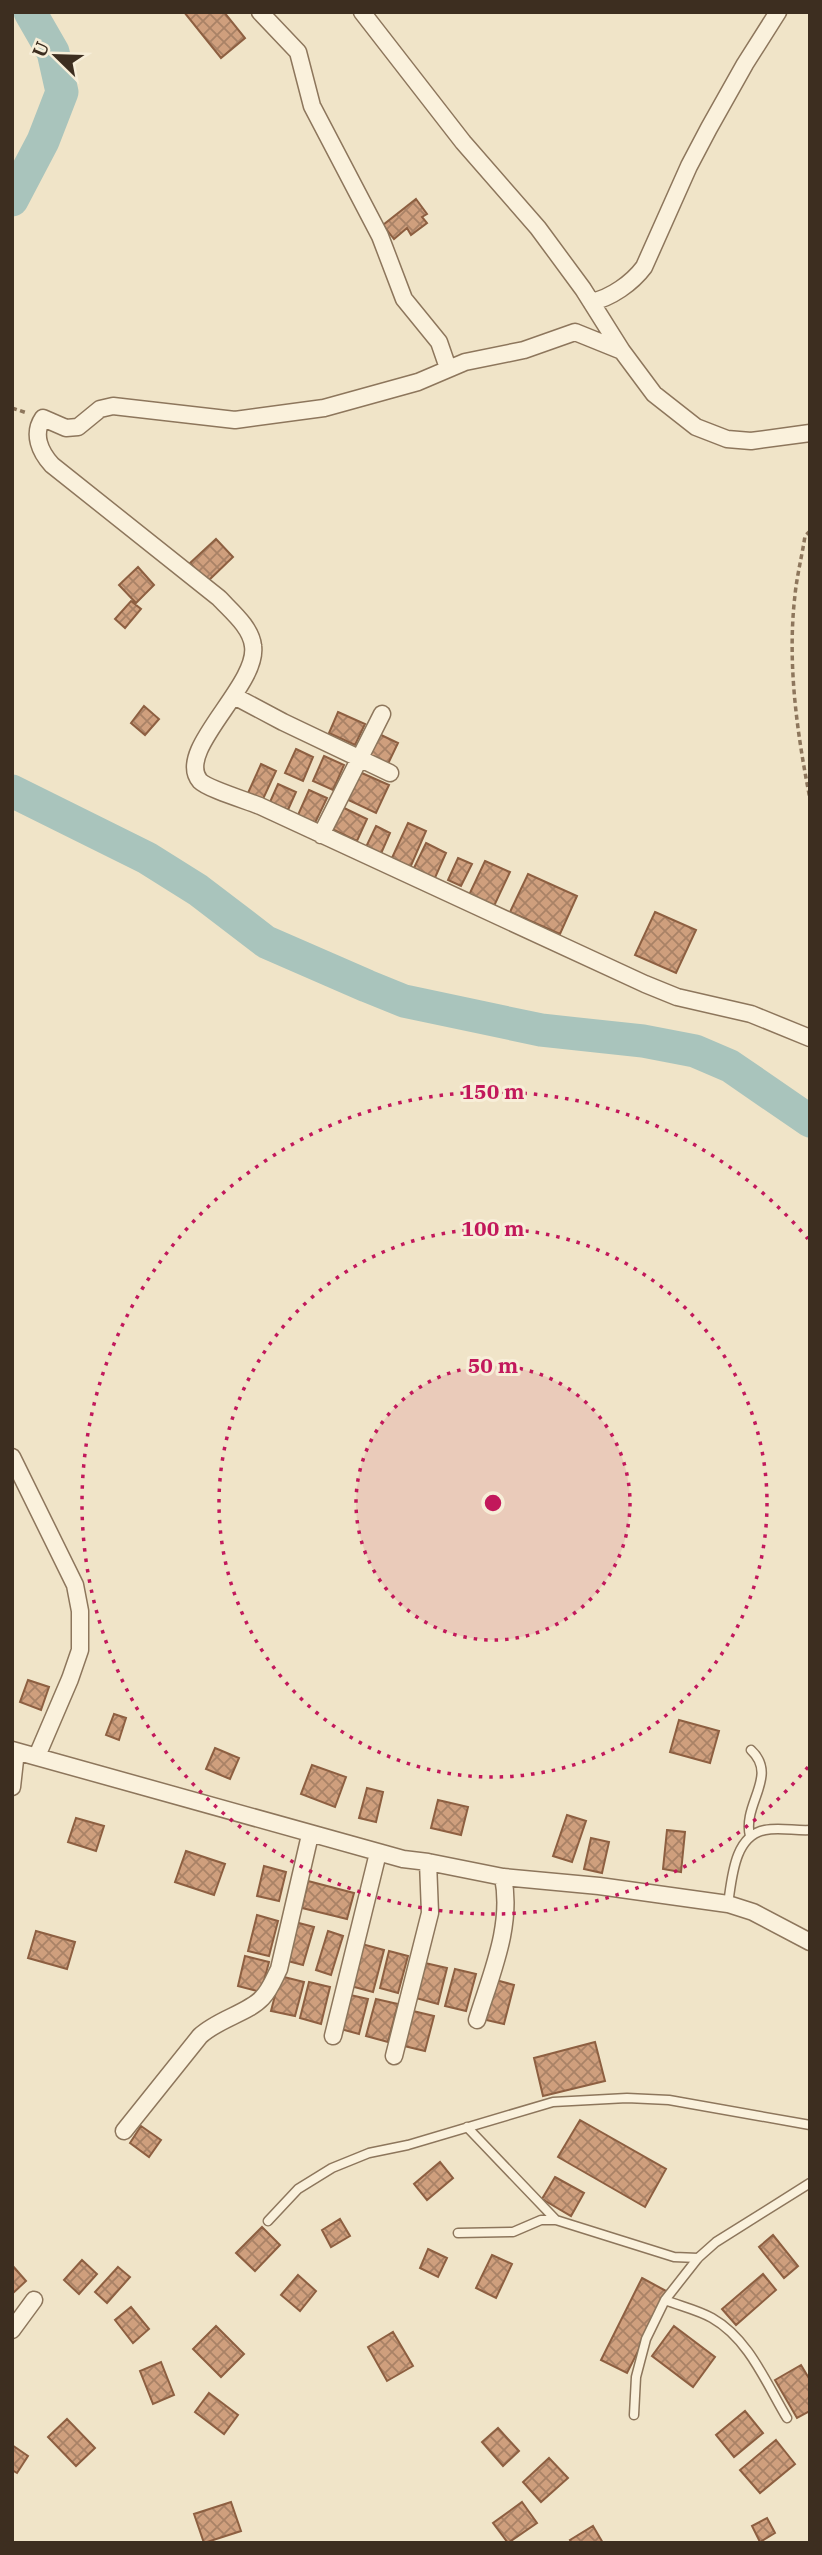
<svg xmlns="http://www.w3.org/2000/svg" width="822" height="2555" viewBox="0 0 822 2555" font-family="'IBM Plex Serif',serif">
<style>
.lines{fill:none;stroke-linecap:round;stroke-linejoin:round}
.river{stroke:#a9c4bc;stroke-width:33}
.building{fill:url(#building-cross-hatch);stroke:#8d5f41;stroke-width:2}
.lane-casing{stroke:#8d765c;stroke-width:11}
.street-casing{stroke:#8d765c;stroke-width:19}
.path{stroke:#8d765c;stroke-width:3.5;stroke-dasharray:5 3.5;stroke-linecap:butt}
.lane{stroke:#faf1dc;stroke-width:8}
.street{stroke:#faf1dc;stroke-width:16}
.ring{fill:none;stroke:#c2185b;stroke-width:3.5;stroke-dasharray:3.5 7}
.centre{fill:#c2185b;stroke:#f7eed8;stroke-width:3.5}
.ring-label{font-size:21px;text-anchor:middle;font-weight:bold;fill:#c2185b;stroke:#f7eed8;stroke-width:6;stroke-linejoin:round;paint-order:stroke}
</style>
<defs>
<pattern id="building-cross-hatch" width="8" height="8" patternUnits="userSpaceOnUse" patternTransform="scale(1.75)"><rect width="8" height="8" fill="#cf9f7d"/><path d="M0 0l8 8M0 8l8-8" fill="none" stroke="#a98266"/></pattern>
</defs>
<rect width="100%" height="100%" fill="#f0e4c8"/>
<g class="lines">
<path class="river" d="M12,200l31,-59 19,-49 -9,-40 -23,-40
M12,791l135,67 51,32 68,52 101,44 37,15 137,29 102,11 52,10 35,15 80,55"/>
</g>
<path class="building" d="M184,12h40l21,26 -24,20z
M416,199l11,15 -5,3 5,6 -16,12 -4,-7 -13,11 -11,-14z
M216,539l17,18 -26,25 -17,-19z
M138,567l16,18 -18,18 -17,-18z
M131,601l10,8 -16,19 -10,-9z
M144,706l15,13 -14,16 -14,-12z
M338,712l27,12 -10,21 -26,-12z
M379,734l19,9 -12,25 -18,-9z
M296,749l17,8 -10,24 -18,-8z
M324,756l20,9 -11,25 -20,-9z
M261,764l15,7 -13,28 -15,-6z
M355,770l34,15 -13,28 -34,-16z
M278,784l18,8 -8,18 -18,-8z
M309,790l18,8 -12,25 -17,-8z
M342,807l25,12 -10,22 -25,-12z
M408,823l18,8 -16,37 -19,-8z
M376,826l14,7 -10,23 -15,-7z
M426,843l20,10 -12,27 -21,-10z
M458,858l14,6 -11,22 -13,-6z
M485,861l25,11 -16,34 -25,-11z
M528,874l49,22 -17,38 -50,-22z
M655,912l41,18 -20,43 -41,-18z
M28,1680l21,7 -8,23 -21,-8z
M114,1714l12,4 -7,22 -13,-5z
M679,1720l40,11 -9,32 -40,-11z
M215,1748l24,10 -9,21 -24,-10z
M312,1765l34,12 -11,30 -34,-13z
M367,1788l16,4 -7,30 -17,-4z
M438,1800l30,7 -7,28 -30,-7z
M567,1815l19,6 -14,41 -19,-6z
M76,1818l28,8 -8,25 -28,-9z
M667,1830l18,2 -4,40 -18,-3z
M591,1838l18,4 -7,31 -18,-4z
M186,1851l39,13 -11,31 -39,-13z
M264,1866l22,6 -7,29 -22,-5z
M308,1881l46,12 -7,26 -45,-11z
M257,1915l21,6 -9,35 -21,-5z
M295,1922l19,5 -11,38 -19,-5z
M36,1931l39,11 -8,27 -39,-11z
M328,1931l15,5 -12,39 -15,-5z
M358,1943l26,7 -11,42 -26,-7z
M389,1951l19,5 -10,37 -18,-5z
M245,1956l24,6 -8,30 -23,-6z
M425,1963l22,5 -9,36 -22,-6z
M455,1969l21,5 -10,37 -21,-5z
M280,1976l24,6 -9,34 -24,-5z
M492,1979l22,6 -10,39 -22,-5z
M309,1982l21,5 -9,37 -21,-6z
M346,1994l22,5 -9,35 -22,-6z
M376,1999l22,5 -10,38 -22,-6z
M413,2011l21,5 -9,35 -21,-5z
M595,2042l10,39 -62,15 -9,-38z
M580,2120l86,49 -21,38 -87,-50z
M141,2126l20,14 -12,17 -19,-14z
M440,2162l13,16 -26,22 -13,-16z
M555,2177l29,16 -13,23 -29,-17z
M340,2219l10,17 -19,11 -9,-17z
M262,2227l18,18 -25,26 -19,-18z
M773,2235l25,31 -14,12 -25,-31z
M428,2249l19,9 -9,19 -18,-9z
M492,2255l20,9 -16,34 -20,-10z
M82,2260l15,14 -18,20 -15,-14z
M12,2265l14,16 -14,13z
M118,2267l12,10 -23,26 -12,-11z
M763,2274l13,16 -40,35 -14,-16z
M298,2275l18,16 -16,20 -19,-16z
M642,2278l26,14 -41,81 -26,-13z
M131,2307l18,22 -16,14 -18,-23z
M216,2326l28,28 -23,23 -28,-28z
M674,2326l41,31 -22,30 -41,-31z
M393,2332l20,34 -26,15 -19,-34z
M161,2362l13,33 -21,9 -13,-33z
M801,2365l9,15v31l-13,7 -22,-38z
M209,2393l29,22 -14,19 -29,-22z
M745,2411l18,22 -29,24 -18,-22z
M67,2419l28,29 -19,18 -28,-29z
M498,2428l21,23 -16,15 -21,-24z
M776,2440l19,24 -35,29 -20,-23z
M12,2445l16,11 -11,17 -5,-3z
M549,2458l19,20 -27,24 -18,-20z
M231,2502l10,29 -37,12 -10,-29z
M522,2502l15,21 -29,20 -15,-20z
M767,2518l8,15 -15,9 -8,-16z
M593,2526l10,17h-31l-2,-3z"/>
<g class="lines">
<g class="lane-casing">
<path id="lane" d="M750,1836c-8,-32 29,-60 1,-86
M728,1904c4,-26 6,-68 37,-74 14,-3 31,1 45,0
M467,2127l89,93
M268,2221l30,-32 34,-21 37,-15 39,-8 145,-43 74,-4 42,2 141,25
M458,2233l55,-1 28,-12h15l118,37 24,1
M665,2300c15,6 33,10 47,18 37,21 54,65 75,100
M634,2415l2,-38 10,-38 19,-39 33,-42 18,-16 94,-59"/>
</g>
<g class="street-casing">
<path id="street" d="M260,12l38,40 14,54 68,130 24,63 35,43 9,26
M362,12l101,130 75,86 45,61 39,62 32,43 42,33 31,12 24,2 59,-8
M591,302c20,-4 41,-19 53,-35l45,-101 20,-38 36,-64 33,-52
M622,351l-47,-19 -51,18 -59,12 -47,20 -94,26 -89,12 -122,-14 -13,3 -22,18 -12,1 -23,-10c-11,16 -3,34 9,47l167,133c12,13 32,29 34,48 6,39 -79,105 -53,135 8,8 48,20 60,25l385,178 32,13 74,17 59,24
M234,696l49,26 107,51
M321,835l61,-121
M12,1457l63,128 5,26v39l-10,29 -33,77
M12,1750l391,109 25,3 75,15 96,9 129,18 25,8 57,30
M12,1787l4,-36
M477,2020c14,-46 36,-94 26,-143
M333,2036l45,-183
M394,2056l36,-143 -2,-51
M124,2131l76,-95c18,-17 48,-23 62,-38 8,-8 12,-19 17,-29l31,-134
M12,2330l22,-30"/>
</g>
<path class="path" d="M12,408l15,5
M810,531l-5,5c-3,20 -8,39 -10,59 -8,68 2,138 15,204"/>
<use href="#lane" class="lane"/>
<use href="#street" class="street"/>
</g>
<circle cx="493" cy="1503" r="137" fill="#c2185b" fill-opacity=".12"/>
<g class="ring">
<circle cx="493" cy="1503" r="137"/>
<circle cx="493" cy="1503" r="274"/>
<path d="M808 1767A411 411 0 1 1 808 1239"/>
</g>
<circle cx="493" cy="1503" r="10" class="centre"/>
<g class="ring-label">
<text x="493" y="1099">150 m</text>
<text x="493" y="1236">100 m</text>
<text x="493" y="1373">50 m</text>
</g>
<rect width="822" height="2555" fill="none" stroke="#3d2e20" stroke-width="28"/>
<g transform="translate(56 56) rotate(293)" stroke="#f7eed8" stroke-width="5" paint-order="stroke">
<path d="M0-5L12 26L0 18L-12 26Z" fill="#3d2e20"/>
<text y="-10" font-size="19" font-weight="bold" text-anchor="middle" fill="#3d2e20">U</text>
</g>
</svg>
